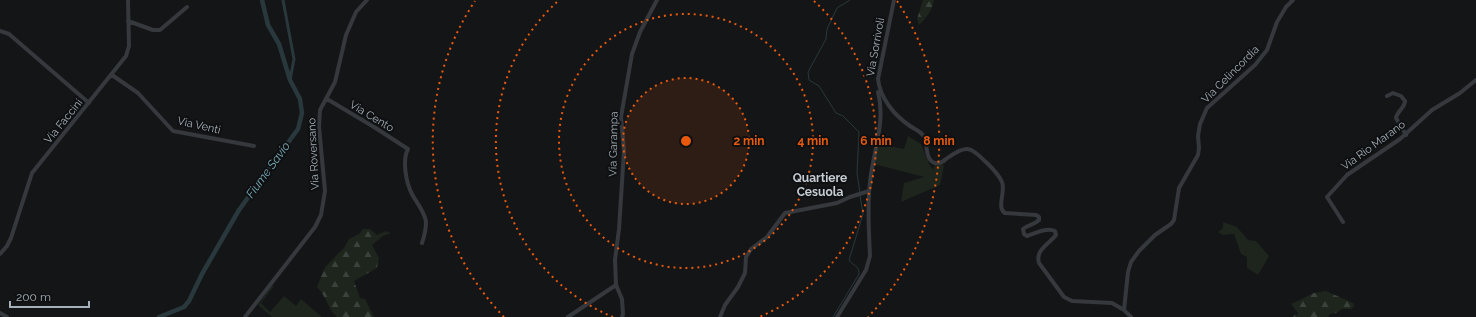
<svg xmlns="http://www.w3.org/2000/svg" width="1476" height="317" viewBox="0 0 1476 317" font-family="Raleway,sans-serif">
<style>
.green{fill:#1d251c}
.forest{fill:url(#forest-firs)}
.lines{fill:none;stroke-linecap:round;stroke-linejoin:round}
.stream{stroke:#29383c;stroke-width:1}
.canal{stroke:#29383c;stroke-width:3}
.river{stroke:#29383c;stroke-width:4.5}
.minor{stroke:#35383c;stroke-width:4}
.ring{fill:none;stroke:#e8590c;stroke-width:2;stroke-dasharray:2 4}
.labels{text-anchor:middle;stroke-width:4;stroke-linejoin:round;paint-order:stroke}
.street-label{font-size:11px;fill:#a5b0b8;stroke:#0f1012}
.water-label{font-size:12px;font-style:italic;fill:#79aab7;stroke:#0f1012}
.neighbourhood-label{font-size:12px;font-weight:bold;fill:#c6cdd4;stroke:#0f1012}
.centre{fill:#e8590c;stroke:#0f1012;stroke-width:2}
.ring-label{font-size:12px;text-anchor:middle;font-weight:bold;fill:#e8590c;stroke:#0f1012;stroke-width:4;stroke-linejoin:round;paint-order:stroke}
</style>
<defs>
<pattern id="forest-firs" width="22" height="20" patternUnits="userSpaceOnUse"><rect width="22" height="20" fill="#1d251c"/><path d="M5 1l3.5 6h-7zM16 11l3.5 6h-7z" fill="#3b423b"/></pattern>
</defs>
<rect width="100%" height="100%" fill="#141517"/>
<path class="green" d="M908,136l13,8 8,20 4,6 2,-6h7l2,2 -4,19 -39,17 3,-19 20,-6 -50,-13 4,-20 26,5z
M1223,222l14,5 11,13 8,1 13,15 -11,19 -11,-7v-11l-6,-3 -7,-20 -12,1 -4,-3 5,-4z
M272,285l2,1 -13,17 9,9 14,-16 12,10 5,-7 21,18h-50l-14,-12z"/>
<path class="forest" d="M923,0h11c-1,9 -8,19 -15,25l-2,-6z
M363,229h7l7,6 9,-4 4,2 -7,3 -11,9 7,13 -2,10 -23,13 6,17 5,1 9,18h-37c-10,-9 -10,-20 -20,-30l8,-20 19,-19 5,-9 10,-5z
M1326,291l27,12 1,3 -3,3h-9l-6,4 -6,1 -2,3h-35l2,-3 3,1v-2l-7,-9 23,-11z"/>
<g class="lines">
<path class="stream" d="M850,0l-13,8 -10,21 -1,10 -18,33 1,8 10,6 17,27 7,3 16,16 -2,41 3,20
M833,317l26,-43c0,-9 -6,-8 -10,-14l14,-46 -3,-18"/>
<path class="canal" d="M283,0l11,59 -4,21"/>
<path class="river" d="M159,317l25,-10 5,-6 13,-27 37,-64 59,-81 4,-16 -2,-14 -10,-19 -11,-36 -11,-19 -6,-25"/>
<path class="minor" d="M894,0l-16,79c2,19 16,36 32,47 6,4 13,6 15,13 2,7 1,22 10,24 5,1 8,-1 11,-4 22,-16 24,-12 43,6 5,5 10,10 13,17 4,10 -6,25 3,31l31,2 3,2v3c-5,5 -11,5 -16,9l1,5 3,2c9,-3 20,-9 28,-5l1,4c-7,9 -21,15 -17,28l25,34 8,4 40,2 12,7 7,7
M128,21l25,9h7l27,-23
M0,31l9,3 80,69
M112,75l26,18 35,38 81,15
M1387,96l6,-3 8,3 4,5c0,7 -8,10 -9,17l10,17
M327,99l47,28 34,22c-6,11 -2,34 4,45 4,8 13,18 14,28 0,7 -2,15 -4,21
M1343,222l-16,-25 20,-22 53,-36 32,-29 28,-17 16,-13
M0,254l7,-8 4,-8 21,-65 94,-117 3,-10 -1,-46
M1124,310l4,-38 3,-10 8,-11 16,-16 16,-11 3,-4 5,-32 19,-33 1,-7 -1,-12 2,-12 7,-16 48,-43 12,-15 10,-28 9,-15 7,-7
M0,313l7,4
M245,317l70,-90 6,-12 4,-24 -6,-64 1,-17 15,-28 11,-47 10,-23 11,-12
M568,317l48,-32
M622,317l1,-3 -1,-15 -6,-14 -1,-25 4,-31 5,-78 -3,-34 11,-63 8,-22 17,-32
M720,317l5,-12 13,-18 7,-14 1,-16 5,-8 16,-12 18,-24 52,-10 13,-6 19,-6
M837,317l29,-47 4,-14c-1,-24 -3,-49 0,-74 3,-30 16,-60 8,-90"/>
</g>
<circle cx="686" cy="141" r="63" fill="#e8590c" fill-opacity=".12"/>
<g class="ring">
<circle cx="686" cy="141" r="63"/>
<circle cx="686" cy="141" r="127"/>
<path d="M613 317A190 190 0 0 1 558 1M814 1A190 190 0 0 1 759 317"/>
<path d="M504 317A253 253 0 0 1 475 1M897 1A253 253 0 0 1 868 317"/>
</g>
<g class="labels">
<g class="street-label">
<text transform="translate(875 47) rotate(-80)" y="4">Via Sorrivoli</text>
<text transform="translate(1230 74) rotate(-45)" y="4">Via Celincordia</text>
<text transform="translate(372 116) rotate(31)" y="4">Via Cento</text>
<text transform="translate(63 121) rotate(-51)" y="4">Via Faccini</text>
<text transform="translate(199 125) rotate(13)" y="4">Via Venti</text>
<text transform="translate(613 144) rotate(-89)" y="4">Via Garampa</text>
<text transform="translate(1373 145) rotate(-36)" y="4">Via Rio Marano</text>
<text transform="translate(313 154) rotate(-93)" y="4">Via Roversano</text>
</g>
<g class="water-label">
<text transform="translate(268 170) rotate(-54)" y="4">Fiume Savio</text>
</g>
<g class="neighbourhood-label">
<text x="820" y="182">Quartiere<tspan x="820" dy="14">Cesuola</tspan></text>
</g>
</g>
<circle cx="686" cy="141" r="6" class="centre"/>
<g class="ring-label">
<text x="749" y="145">2 min</text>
<text x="813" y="145">4 min</text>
<text x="876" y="145">6 min</text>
<text x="939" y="145">8 min</text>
</g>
<path d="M10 301v6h79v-6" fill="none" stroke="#a5b0b8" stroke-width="2"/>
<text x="16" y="301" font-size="12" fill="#a5b0b8" stroke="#0f1012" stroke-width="3" paint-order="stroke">200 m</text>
</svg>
